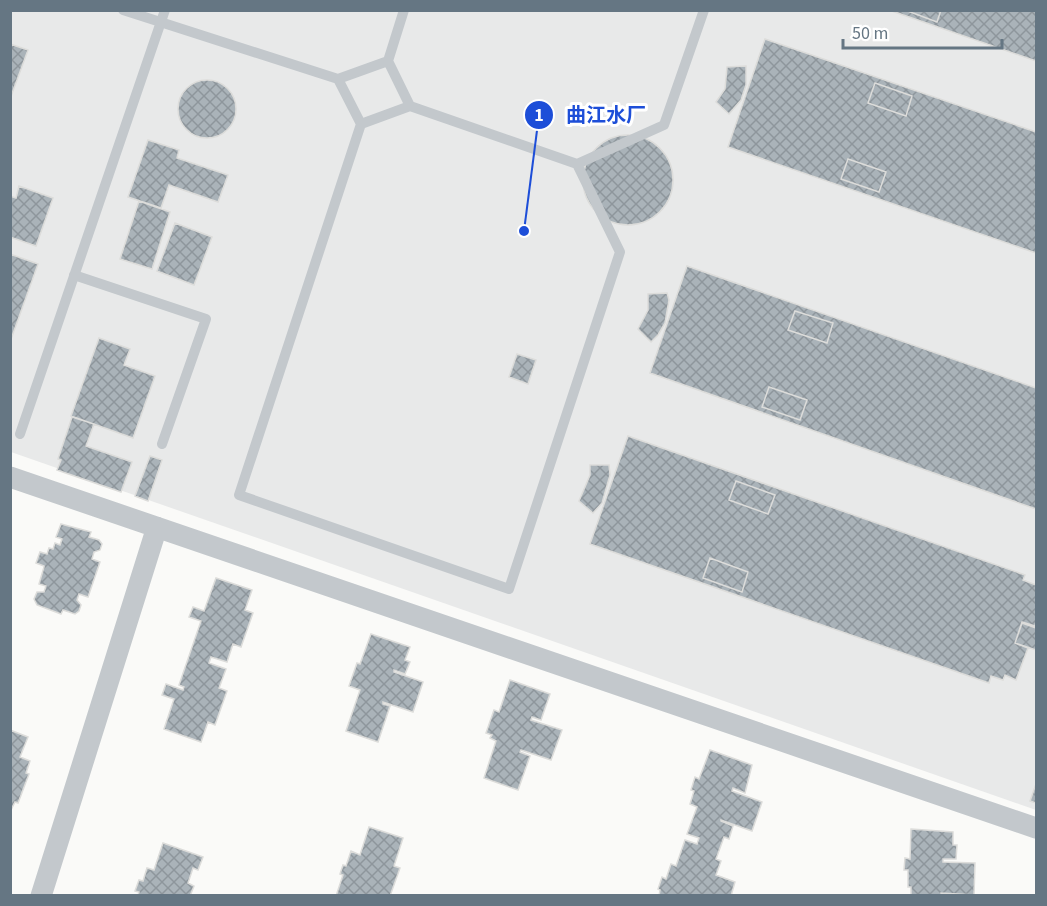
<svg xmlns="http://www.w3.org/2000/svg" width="1047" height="906" viewBox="0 0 1047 906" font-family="'Source Sans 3','Noto Sans SC',sans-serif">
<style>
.built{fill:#e8e9e9}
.building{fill:url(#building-cross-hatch);stroke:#dcdcda;stroke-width:1.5;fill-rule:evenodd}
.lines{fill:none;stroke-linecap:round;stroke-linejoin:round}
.service{stroke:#c3c8cc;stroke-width:10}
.minor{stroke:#c3c8cc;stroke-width:21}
.leader{fill:none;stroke:#1d4ed8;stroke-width:2}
.callout-dot{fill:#1d4ed8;stroke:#fff;stroke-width:2}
.mark-label{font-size:18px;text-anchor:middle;font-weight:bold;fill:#fff}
.callout-label{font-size:20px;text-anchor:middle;font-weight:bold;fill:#1d4ed8;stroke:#fff;stroke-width:6;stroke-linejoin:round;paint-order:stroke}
</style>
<defs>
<pattern id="building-cross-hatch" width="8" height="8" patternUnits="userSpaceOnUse" patternTransform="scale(1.5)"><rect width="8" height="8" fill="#aab3b9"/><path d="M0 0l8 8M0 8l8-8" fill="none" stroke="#8e969c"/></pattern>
</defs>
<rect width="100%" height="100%" fill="#fafaf8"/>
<path class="built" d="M11,11h1025v799l-1025,-358z"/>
<path class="building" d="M889,10h16l32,12 4,-12h95v51z
M905,10h36l-4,12z
M765,39l271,93v121l-308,-106zM875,83l37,13 -6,20 -38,-13zM848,159l38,13 -7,20 -38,-13z
M10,44l18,6 -18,49z
M746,66v19l-5,15 -12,14 -13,-12 9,-13 2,-22z
M178 109a29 29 0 1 1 58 0a29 29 0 1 1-58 0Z
M875,83l37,13 -6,20 -38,-13z
M583 180a45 45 0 1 1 90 0a45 45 0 1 1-90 0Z
M148,140l31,10 -2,8 51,17 -10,27 -49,-17 -8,23 -33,-11z
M848,159l38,13 -7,20 -38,-13z
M19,186l34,12 -17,48 -26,-9v-41l6,2z
M139,201l31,11 -18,57 -32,-10z
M175,223l37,14 -18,48 -37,-14z
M10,254l28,10 -28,78z
M687,266l349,122v121l-386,-136zM795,311l38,12 -6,20 -39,-13zM769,387l38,13 -7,20 -38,-13z
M667,293l2,7 -4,23 -7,12 -7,7 -13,-13 10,-19v-16z
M795,311l38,12 -6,20 -39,-13z
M99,338l31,11 -6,16 31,11 -22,62 -62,-22z
M517,354l19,6 -8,24 -19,-7z
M769,387l38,13 -7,20 -38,-13z
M72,417l22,7 -8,22 46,16 -11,30 -64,-22 4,-10 -3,-1z
M628,436l397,139 -2,5 13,5v37l-1,4 -13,-4 -7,21 13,5 -12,32 -11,-5 -2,5 -12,-4 -2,7 -399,-139zM736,481l39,14 -7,19 -39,-14zM710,558l38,14 -6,20 -39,-14z
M150,456l12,4 -14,41 -13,-5z
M590,465h19l1,10 -8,28 -9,10 -14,-12 11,-26z
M736,481l39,14 -7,19 -39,-14z
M61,524l30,8 -2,5 10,3 3,4 -2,6 -6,2 -2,7 8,3 -12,35 -9,-3 -2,6 4,5 -2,6 -4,3 -12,-4 -2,4 -24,-9 -3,-6 3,-7h7l2,-6 -7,-2 5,-17v-1l-8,-3 4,-11 7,2 2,-6 4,1 2,-6 5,2 2,-6 -6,-2z
M710,558l38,14 -6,20 -39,-14z
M216,578l36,12 -7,20 8,3 -12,34 -8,-3 -6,18 -16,-5 -2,6 17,6 -7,19 8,3 -12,34 -7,-3 -7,20 -37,-13 10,-30 -12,-4 4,-11 17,6 1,-3 -5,-2 22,-64 -12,-4 4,-10 11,4z
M1022,623l14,5v22l-21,-7z
M371,634l39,13 -5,13 5,2 -5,12 -11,-4v2l29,10 -10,30 -30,-10v2l7,2 -12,36 -32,-11 14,-41 -11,-4 8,-23 3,1z
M510,680l40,14 -9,26 -9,-3 -1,3 31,10 -11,30 -30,-10 -1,2 10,4 -12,34 -34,-12 12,-37 -6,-3 2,-3 -6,-2 8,-23 5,2z
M10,730l18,7 -8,20 10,4 -4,12 3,1 -11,29 -3,-1 -5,10z
M710,750l42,15 -7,28 -12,-5 -1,3 30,11 -10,29 -31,-11v1l12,5 -4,13 -5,-2 -8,22 5,2 -5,14 19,7 -4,14h-72l1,-6 -2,-1 4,-12 4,2 5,-15 5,2 9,-26 12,4 2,-6 -12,-4 10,-27 -7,-3 4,-13 -3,-1 4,-13 4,2z
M1036,784v19l-6,-2z
M369,827l34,11 -9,28 6,2 -10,28h-54l7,-21 -3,-1 3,-9 3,1 5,-15 9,4z
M911,829l42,3v13h4l-1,14h-13v3l32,1 -1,32 -33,-2v2l6,1h-36v-9h-3v-17h-4l1,-12 5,1z
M163,843l40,14 -5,13 -5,-2 -5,15 6,3 -4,10h-52l1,-4 -4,-1 4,-11 4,1 4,-13 7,2z"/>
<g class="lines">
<path class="service" d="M123,10l215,69 50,-18
M404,10l-16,51 22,45
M338,79l23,45 -122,371 270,94 111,-337 -43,-88 87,-39 40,-115
M361,124l49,-18 167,58
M74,275l132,44 -44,125
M20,434l145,-424"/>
<path class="minor" d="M10,477l1026,351
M41,896l116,-369"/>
</g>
<path class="leader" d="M524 231L539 115"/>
<g class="callout-dot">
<circle cx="524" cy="231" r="6"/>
<circle cx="539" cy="115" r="15"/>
</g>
<g class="mark-label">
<text x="539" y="121">1</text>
</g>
<g class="callout-label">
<text x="606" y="122">曲江水厂</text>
</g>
<rect width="1047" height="906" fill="none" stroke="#657683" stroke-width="24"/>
<path d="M843 39v9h159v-9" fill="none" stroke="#657683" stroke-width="3"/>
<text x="852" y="39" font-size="18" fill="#657683" stroke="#ffffff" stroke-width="4.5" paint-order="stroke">50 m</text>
</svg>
